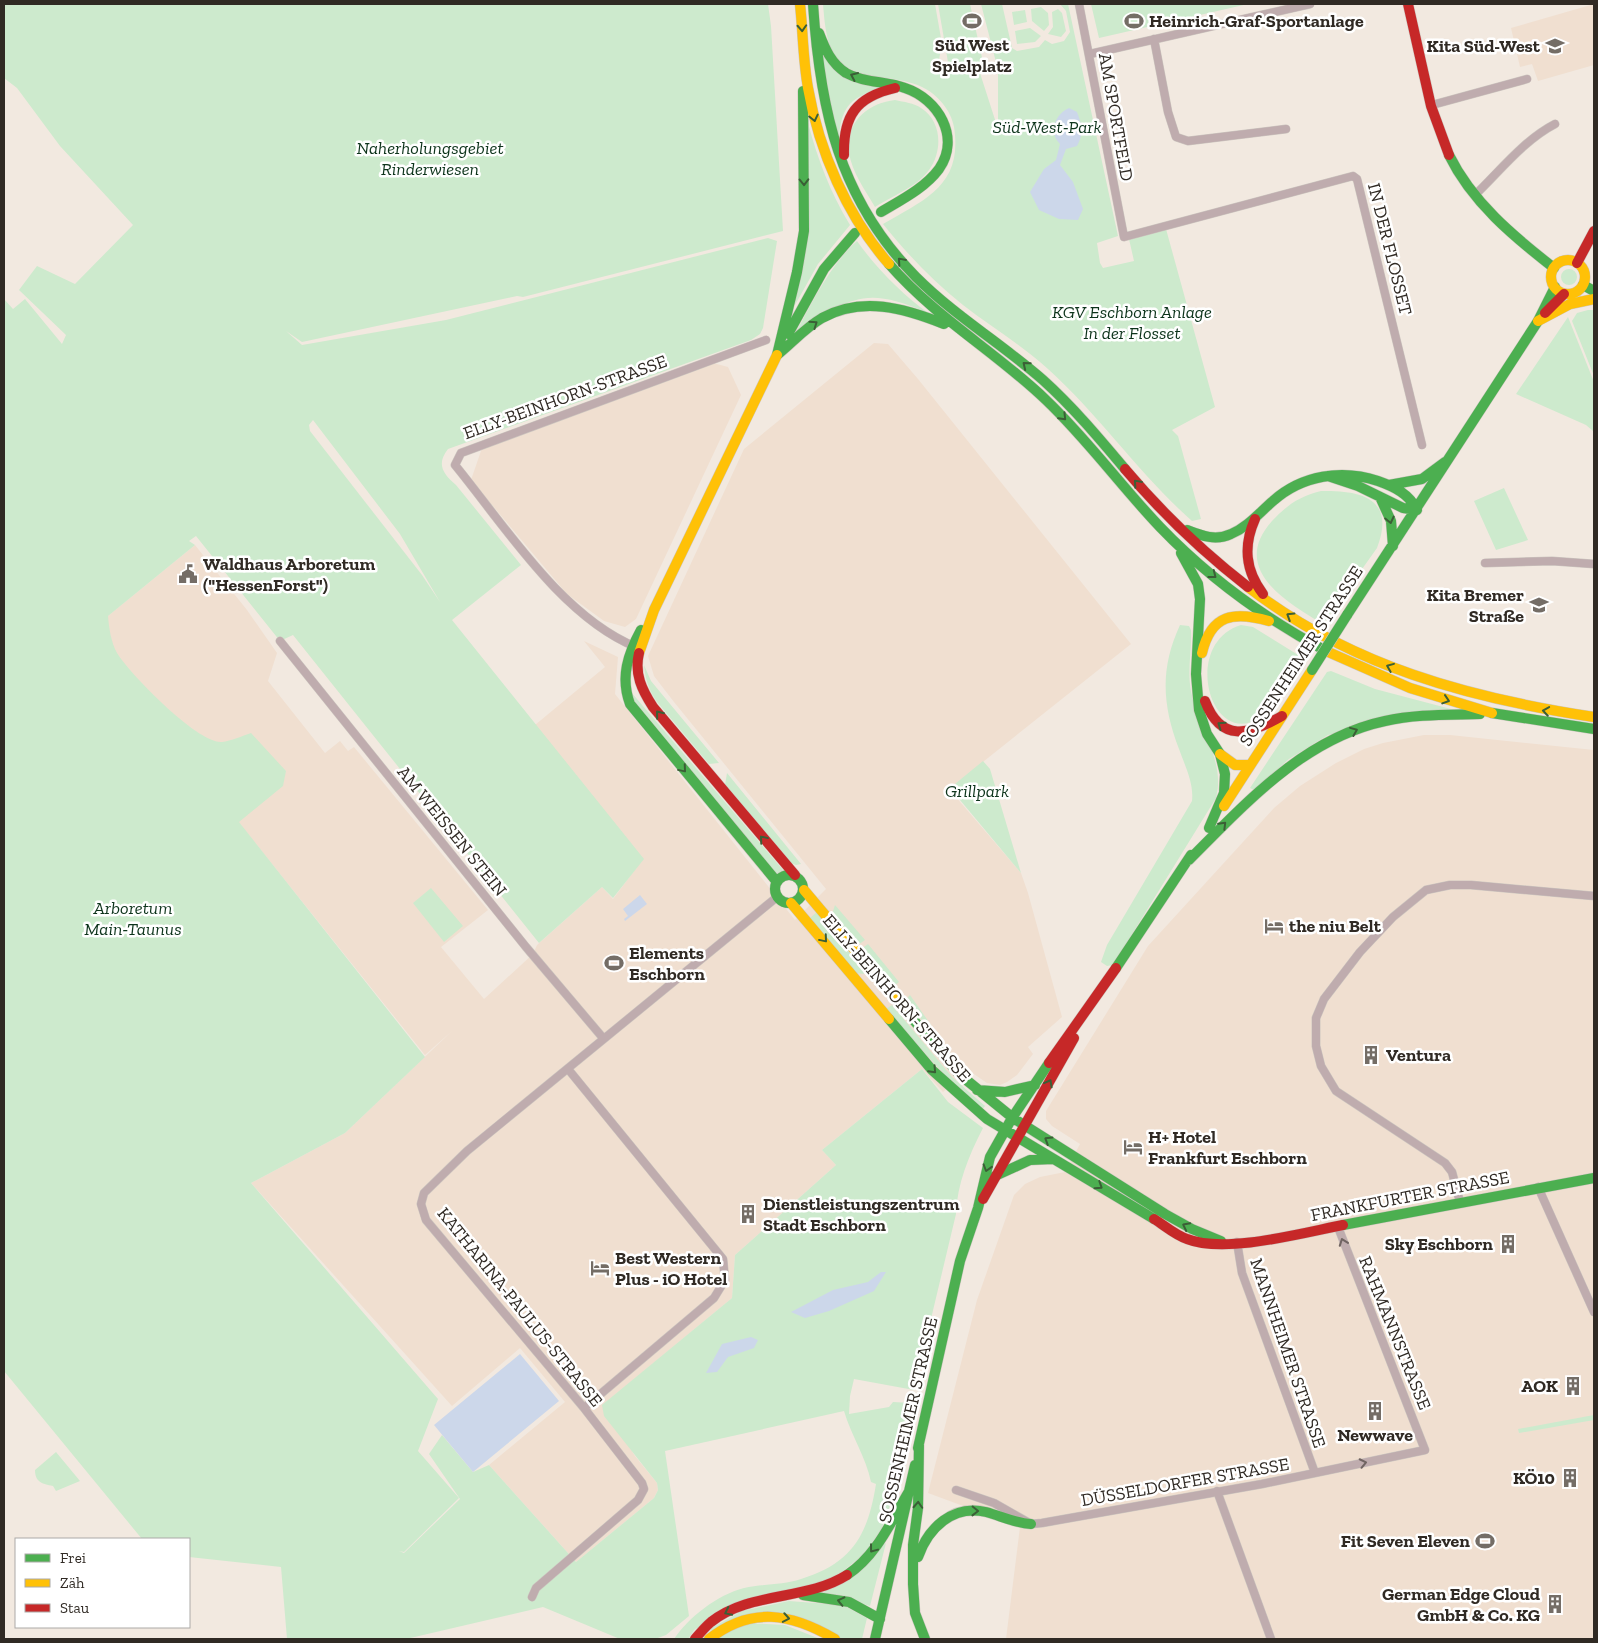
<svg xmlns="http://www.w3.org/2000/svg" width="1598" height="1643" viewBox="0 0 1598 1643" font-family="'Zilla Slab',serif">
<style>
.built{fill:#f0dfd0}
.green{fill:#cdeacd;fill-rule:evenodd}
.water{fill:#ccd7ea}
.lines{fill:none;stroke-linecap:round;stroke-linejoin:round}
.street-casing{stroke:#cdc7c0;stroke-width:9}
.fast-casing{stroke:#cdc7c0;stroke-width:11}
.slow-casing{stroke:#cdc7c0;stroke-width:11}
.jam-casing{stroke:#cdc7c0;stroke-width:11}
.street{stroke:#bfacae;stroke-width:8}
.fast{stroke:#4caf50;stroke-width:10}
.slow{stroke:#ffc107;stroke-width:10}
.jam{stroke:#c62828;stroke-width:10}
.fast-bridge-casing{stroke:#cdc7c0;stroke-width:11;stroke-linecap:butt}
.fast-bridge{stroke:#4caf50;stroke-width:10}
.oneway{stroke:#3b5f36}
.oneway2{stroke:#706462}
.labels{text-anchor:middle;stroke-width:5;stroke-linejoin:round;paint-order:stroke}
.poi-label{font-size:18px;font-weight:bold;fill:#302a24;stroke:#fff;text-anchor:start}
.street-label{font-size:18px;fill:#302a24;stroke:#fff}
.park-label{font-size:18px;font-style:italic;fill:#0d341b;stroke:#fff}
</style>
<rect width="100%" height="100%" fill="#f2e9e0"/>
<path class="built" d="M1594,4v61l-56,16 -6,-17 -12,3 -9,-39z
M874,343l14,1 30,35 213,265 -182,145 72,84 7,20 34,124 -34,30 5,7 -16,21 -10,7 -7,3 -13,-2 -19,-13 -25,22 -21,-23 -100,81 14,15 -101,90 -3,43 -129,107 32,51 22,27 1,7 -4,8 -78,64 -87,-97 76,-63 -45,-54 -68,58 -201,-223 94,-50 107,-102 -27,24 -338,-422 108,-88 52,65 30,43 -9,28 57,72 15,-12 8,10 6,-4 134,163 -47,37 43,52 49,-45 4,-9 65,-58 11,12 30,-40 -108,-134 70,-58 -21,-26 34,16 -3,37 180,226 31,-31 -152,-187 -20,-26 -6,-20 96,-207z
M713,363l15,4 13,28 -105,224 -11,8 -21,-6 -37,-27 -96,-114 11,-32z
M1424,735h26l144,15v889h-588l14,-112 -92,-34 49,-193 37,-105 11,-11 15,-7 25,-5 15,-28 -28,-18 -6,-7v-8l102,-165 126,-138 26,-22 36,-23 28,-14 19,-6z"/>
<path class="green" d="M4,4h764l3,22 12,205 -260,66 -6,-1 -215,46 -16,-11 16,14 144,-25 322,-82 9,3 -14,87 -3,6 -9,6 -303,109c-12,15 -5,25 8,36l65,80 -69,55 192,239 -31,39 -11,-11 -63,56 -246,-308 -13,6 -84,-105 -7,5 6,4 -87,71c1,12 3,26 9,37 13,21 81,91 105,89 9,-1 20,-6 29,-9l35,38 -3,15 -44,36 186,235 -80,76 -94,50 187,216 -20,52 41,47 -55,54 -5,-1 5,2 56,-54 -31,-45 13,-19 31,37 16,-7 87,97 78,-64 4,-8 -1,-7 -53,-67 -2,-11 130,-107 3,-43 101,-90 -14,-15 100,-81 26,33 35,26c-14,27 -26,56 -27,86l-62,260 2,1 -7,34 -8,21 -18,25 -25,20 -143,54 -7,10h-14c15,-22 43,-44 70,-51 18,-4 39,-3 57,-9 52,-16 67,-45 75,-95l-5,-2c-5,-25 -20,-47 -27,-71l-179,40 24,165 -23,19 -11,4h-35l-77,-32 -137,32h-119l-6,-72 -92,-10v-18h-47l-138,-168v-1072l9,10 12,-10 37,45 4,-9 -47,-45 18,-24 38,18 58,-59 -73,-79 -43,-58 -13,-10zM313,420l87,114 40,68 -18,-27 -112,-144 -1,-6zM854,1379l60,11 -3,13 -18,-1 -4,5 -40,7 1,-18z
M823,4h112l7,40 -4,21 8,9 33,-4 19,59v-59l-17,-66h21l10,44 5,3 22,-4 6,-7 7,4 12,-3 6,-9 -4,-21 -6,-7h8l50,232 -21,7 3,20 3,5 31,-7 -5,-22 37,-10 49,178 -43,23 6,6 23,83 -9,2c-52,-46 -92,-105 -144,-152 -26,-24 -57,-42 -85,-64 -30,-24 -56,-51 -80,-81 43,-25 80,-39 71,-97 -3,-17 -17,-33 -32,-40 -23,-11 -51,-7 -74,-19 -22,-12 -23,-42 -25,-64z
M938,4h32l13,58 -34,6z
M1091,4h157l-149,34z
M1041,7l7,6 1,12 -5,6 -12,-10 -1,-12z
M1058,9l4,4 4,18 -5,6 -13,-3 5,-7 -1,-15z
M1025,10l2,12 -13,3 -2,-13z
M1030,28l11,8 -6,6 -18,2 -2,-13z
M819,44l10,19 52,25c-29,9 -39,17 -42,48l-9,-27z
M895,100c9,2 19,3 26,8 21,13 22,43 8,62 -12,17 -37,26 -54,37 -10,-17 -23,-35 -26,-54 -4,-31 19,-50 46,-53z
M808,123c10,37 22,69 42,102l-32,39 -23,41z
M857,241c19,27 45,53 71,72 -66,-29 -79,-14 -134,23 18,-33 35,-70 63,-95z
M1561 277a8 8 0 1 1 16 0a8 8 0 1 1-16 0Z
M1588,310h6v66l-22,-55 5,-8z
M1568,317l26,65 -1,49 -7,-6 -70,-31z
M1504,488l24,52 -32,10 -22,-49z
M1321,491c41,-1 75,8 56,57l-54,76c-39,-23 -93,-56 -51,-103 15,-16 28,-25 49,-30z
M1180,625l9,1 2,4c1,20 -4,41 0,61 6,36 35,69 25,107l-103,167 -6,1 -6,-4 6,-17 85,-144c2,-18 -7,-35 -13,-52 -17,-44 -19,-81 1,-124z
M1241,625l12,2 50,31c-10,18 -28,52 -45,61 -49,28 -76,-76 -17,-94z
M644,665l7,16 68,82 -10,1 -52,-62c-8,-12 -12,-23 -13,-37z
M1331,671l44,18 76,20 -123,26 -39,24 -35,31 -4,-2 77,-116z
M631,692l152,178 -7,6 -143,-173z
M983,761l7,8 31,104 -71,-85z
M727,773l74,91 -5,1 -7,-3 -64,-77z
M431,888l32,38 -19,16 -31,-39z
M835,905l30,35 -7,5 -26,-31z
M817,912l46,58 1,4 -9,-1 -45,-55z
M868,944l31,38 -6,5 -32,-38z
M910,995l44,63 -49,-58z
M892,1005l60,72 33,29 -3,4c-36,-31 -65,-66 -96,-101z
M1594,1415v5l-75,13 -1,-4z
M56,1452l24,29 -24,10 -3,-5c-11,-2 -18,-4 -18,-16z
M886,1543l-16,63 -47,-13z
M789,1601l54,4 24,13 -5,21h-21l-45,-22 -90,14 36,-20z
M748,1623l37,2 35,14h-102l5,-6z"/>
<path class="water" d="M1069,108l8,4c5,13 7,21 0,34l-11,3 -6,16 13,17 10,27 -5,11 -19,-1 -20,-9 -9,-18 14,-23 12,-9 4,-16c-12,-12 -5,-30 9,-36z
M640,895l7,9 -22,17 -1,-2 4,-3 -5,-7z
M881,1272h5l-12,19 -45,20 -24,7 -14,-6 42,-22 35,-8z
M751,1337l7,3 -4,8 -26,9 -11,15 -11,1 16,-29z
M520,1354l39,47 -86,71 -39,-47z"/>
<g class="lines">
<g class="street-casing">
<path id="street" d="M1079,4l45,233 229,-61 4,3 65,266
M1154,39l14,73 8,25 12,4 98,-12
M1090,54l220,-50
M1432,105l95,-26
M1475,195c25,-24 49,-55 80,-71
M1485,563l67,-2 42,3
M280,641l246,306 77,91
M636,647c-74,-30 -131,-121 -181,-182l6,-12 305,-113
M568,1069l155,190 2,21 -11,18 -130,110
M1538,1187l56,125
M1460,1202l-8,-30 -7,-9 -109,-72 -15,-25 -5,-20v-28l8,-19 36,-47 33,-35 33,-27 24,-5h21l123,11
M1237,1242l5,31 73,200
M956,1490l38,13 37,21 11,-1 220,-39 163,-34 -87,-223
M1217,1491l54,148
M532,1597l4,-9 102,-88 6,-11 -2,-6 -58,-75 -158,-188 -5,-16 3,-11 43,-42 310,-254"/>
</g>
<g class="fast-casing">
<path id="fast" d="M813,4c7,106 26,195 103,273 39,39 86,67 127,103 30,27 56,58 82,89
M819,33c6,16 12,30 27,40 18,10 40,8 59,15 33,11 56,49 34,81 -14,19 -38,31 -58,43
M1449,155c23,47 64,81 105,113
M889,264c48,55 106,87 157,136 41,39 75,86 114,127 48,50 104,91 166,124
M1583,285l11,6
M788,334l36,-65 31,-36
M777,355l20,-83 7,-41 -1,-140
M777,355c15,-12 28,-27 45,-37 40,-22 82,-10 122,6
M1389,485l33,-6 23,-17
M1380,497l11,24 2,25
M1187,530c15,6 29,11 44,4 17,-7 29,-22 42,-33 29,-26 69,-32 105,-20 17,6 31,13 39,29l-14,-2 -45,-22 -30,-10
M1181,553l17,31 2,15 -4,75 3,36 8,24 13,20 5,20 -1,19 -15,35
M1347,615l191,-294 17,-34
M641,630c-13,24 -21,47 -11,74l147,178
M1492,713l102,16
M1189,860c56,-56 115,-122 196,-139 31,-7 63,-6 95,-7
M775 889a14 14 0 1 1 28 0a14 14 0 1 1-28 0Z
M1116,968l75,-113
M912,1018l47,56 54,44 152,96 27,15 29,12
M889,1019l43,51 55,49 167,100
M977,1090l28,2 30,-7
M995,1176l35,-16 23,-1
M1343,1225l251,-47
M919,1443l-1,65 -5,37v39l2,29 10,26
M918,1448l42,-187 18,-53 12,-51 22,-39 37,-55
M918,1557c10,-29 35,-53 68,-45 15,4 29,11 45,12
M847,1575c29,-19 44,-53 61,-82
M803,1595l46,7 31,17
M875,1639l40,-174"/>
</g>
<g class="slow-casing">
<path id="slow" d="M800,4c3,28 3,56 8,84 11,63 39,128 81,176
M1551 277a17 17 0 1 1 34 0a17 17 0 1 1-34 0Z
M1538,321l32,-17 24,-5
M1248,587c102,79 221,111 346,130
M1326,651l84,37 82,25
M639,653l15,-43 123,-255
M1202,653c9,-39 32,-42 67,-32
M1220,754l15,11h15
M1224,806l88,-136
M804,890l108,128
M791,903l98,116
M709,1639c42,-33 82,-26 126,0"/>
</g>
<g class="jam-casing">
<path id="jam" d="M1408,4l23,102 18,49
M844,155c-1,-39 12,-58 51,-67
M1577,263l17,-32
M1545,313l19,-19
M1125,469c37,44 78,83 123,118
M1255,519c-12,27 -10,51 8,75
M639,653c-5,21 3,37 14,54l142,168
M1205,701c16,42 44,34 77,15
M1049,1063l67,-95
M983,1199l91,-161
M1154,1219c10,6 21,16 33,20 38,15 115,-6 156,-14
M695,1639c5,-6 10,-12 16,-17 39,-31 95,-21 136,-47"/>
</g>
<use href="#street" class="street"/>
<use href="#fast" class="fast"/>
<use href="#slow" class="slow"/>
<use href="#jam" class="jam"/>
<g class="fast-bridge-casing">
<path id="fast-bridge" d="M1312,670l35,-55"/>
</g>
<use href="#fast-bridge" class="fast-bridge"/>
</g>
<defs><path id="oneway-chevron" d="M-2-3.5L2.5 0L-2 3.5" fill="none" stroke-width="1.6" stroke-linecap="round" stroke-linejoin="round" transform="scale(1.25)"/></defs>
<g class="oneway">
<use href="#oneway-chevron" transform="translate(802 28) rotate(87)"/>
<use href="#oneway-chevron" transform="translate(854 76) rotate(-156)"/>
<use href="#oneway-chevron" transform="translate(814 118) rotate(77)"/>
<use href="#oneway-chevron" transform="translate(804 182) rotate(89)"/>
<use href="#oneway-chevron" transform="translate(901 261) rotate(-131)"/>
<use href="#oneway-chevron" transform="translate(814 324) rotate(-35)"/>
<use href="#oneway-chevron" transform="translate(1026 365) rotate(-141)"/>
<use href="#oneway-chevron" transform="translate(1063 417) rotate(46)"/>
<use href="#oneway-chevron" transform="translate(1137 483) rotate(-131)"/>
<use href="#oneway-chevron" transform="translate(1390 520) rotate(77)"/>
<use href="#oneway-chevron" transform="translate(1213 575) rotate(38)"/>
<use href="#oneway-chevron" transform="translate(1290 616) rotate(-148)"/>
<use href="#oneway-chevron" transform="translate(1390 667) rotate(-158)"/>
<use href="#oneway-chevron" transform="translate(1446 700) rotate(18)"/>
<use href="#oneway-chevron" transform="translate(1546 711) rotate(-171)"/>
<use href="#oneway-chevron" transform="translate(659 714) rotate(-129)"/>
<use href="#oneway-chevron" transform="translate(1221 725) rotate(-145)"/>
<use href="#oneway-chevron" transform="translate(1354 731) rotate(-22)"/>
<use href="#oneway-chevron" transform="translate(683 769) rotate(50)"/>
<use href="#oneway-chevron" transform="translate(1223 825) rotate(-45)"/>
<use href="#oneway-chevron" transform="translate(763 839) rotate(-130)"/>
<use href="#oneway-chevron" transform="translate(824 939) rotate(50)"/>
<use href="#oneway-chevron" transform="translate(933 1070) rotate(47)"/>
<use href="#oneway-chevron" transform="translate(1049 1083) rotate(-61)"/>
<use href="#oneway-chevron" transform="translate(1048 1140) rotate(-148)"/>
<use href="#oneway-chevron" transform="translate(987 1168) rotate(107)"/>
<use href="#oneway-chevron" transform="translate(1099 1186) rotate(33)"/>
<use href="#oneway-chevron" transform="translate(1186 1226) rotate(-153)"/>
<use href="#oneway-chevron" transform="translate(918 1505) rotate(-87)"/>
<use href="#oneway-chevron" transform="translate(975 1511) rotate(1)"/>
<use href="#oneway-chevron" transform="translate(873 1549) rotate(127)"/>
<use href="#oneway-chevron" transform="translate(841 1601) rotate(-167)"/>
<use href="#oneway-chevron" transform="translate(728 1612) rotate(154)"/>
<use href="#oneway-chevron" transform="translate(786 1618) rotate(10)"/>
</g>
<g class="oneway2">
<use href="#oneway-chevron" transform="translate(1343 1242) rotate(-110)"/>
<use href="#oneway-chevron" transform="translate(1363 1463) rotate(-12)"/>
</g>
<defs>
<g id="stadium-bare" transform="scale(1.5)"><path d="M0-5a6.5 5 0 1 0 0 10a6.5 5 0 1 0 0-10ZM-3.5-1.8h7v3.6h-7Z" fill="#746d66" stroke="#fff" stroke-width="2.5" paint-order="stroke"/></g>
<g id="school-bare" transform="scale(1.5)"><path d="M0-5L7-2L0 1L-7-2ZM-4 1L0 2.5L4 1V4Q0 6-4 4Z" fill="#746d66" stroke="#fff" stroke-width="2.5" paint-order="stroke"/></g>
<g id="civic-bare" transform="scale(1.5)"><path d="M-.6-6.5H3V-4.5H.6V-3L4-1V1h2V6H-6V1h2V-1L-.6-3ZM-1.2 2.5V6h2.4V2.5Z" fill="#746d66" stroke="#fff" stroke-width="2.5" paint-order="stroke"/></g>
<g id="hotel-bare" transform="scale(1.5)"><path d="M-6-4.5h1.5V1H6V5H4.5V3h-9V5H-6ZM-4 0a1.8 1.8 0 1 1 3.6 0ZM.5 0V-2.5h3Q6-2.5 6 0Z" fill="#746d66" stroke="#fff" stroke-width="2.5" paint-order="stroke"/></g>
<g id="building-bare" transform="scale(1.5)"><path d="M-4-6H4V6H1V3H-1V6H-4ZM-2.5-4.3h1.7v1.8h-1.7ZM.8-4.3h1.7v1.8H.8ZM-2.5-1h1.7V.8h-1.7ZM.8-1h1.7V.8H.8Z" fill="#746d66" stroke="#fff" stroke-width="2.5" paint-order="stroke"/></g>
</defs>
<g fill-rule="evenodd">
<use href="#stadium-bare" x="972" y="21"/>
<use href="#stadium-bare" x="1134" y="21"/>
<use href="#school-bare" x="1555" y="46"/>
<use href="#civic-bare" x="188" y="574"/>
<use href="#school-bare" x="1539" y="605"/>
<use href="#hotel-bare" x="1274" y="926"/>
<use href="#stadium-bare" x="614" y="963"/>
<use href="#building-bare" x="1371" y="1055"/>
<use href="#hotel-bare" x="1133" y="1147"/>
<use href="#building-bare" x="748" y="1214"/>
<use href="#building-bare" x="1508" y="1244"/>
<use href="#hotel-bare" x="600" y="1268"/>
<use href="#building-bare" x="1573" y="1386"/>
<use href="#building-bare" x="1375" y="1411"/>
<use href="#building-bare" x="1570" y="1478"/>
<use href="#stadium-bare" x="1485" y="1541"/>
<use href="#building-bare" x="1555" y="1604"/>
</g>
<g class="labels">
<g class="poi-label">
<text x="1149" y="27">Heinrich-Graf-Sportanlage</text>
<text x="972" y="51" text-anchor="middle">Süd West<tspan x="972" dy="21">Spielplatz</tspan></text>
<text x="1540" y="52" text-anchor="end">Kita Süd-West</text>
<text x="203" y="570">Waldhaus Arboretum<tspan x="203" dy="21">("HessenForst")</tspan></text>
<text x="1524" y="601" text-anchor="end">Kita Bremer<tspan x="1524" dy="21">Straße</tspan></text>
<text x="1289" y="932">the niu Belt</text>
<text x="629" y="959">Elements<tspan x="629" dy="21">Eschborn</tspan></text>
<text x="1386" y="1061">Ventura</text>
<text x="1148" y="1143">H+ Hotel<tspan x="1148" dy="21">Frankfurt Eschborn</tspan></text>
<text x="763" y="1210">Dienstleistungszentrum<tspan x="763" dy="21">Stadt Eschborn</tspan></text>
<text x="1493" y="1250" text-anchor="end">Sky Eschborn</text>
<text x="615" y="1264">Best Western<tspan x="615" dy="21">Plus - iO Hotel</tspan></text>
<text x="1558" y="1392" text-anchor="end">AOK</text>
<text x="1375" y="1441" text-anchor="middle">Newwave</text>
<text x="1555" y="1484" text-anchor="end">KÖ10</text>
<text x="1470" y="1547" text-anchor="end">Fit Seven Eleven</text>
<text x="1540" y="1600" text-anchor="end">German Edge Cloud<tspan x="1540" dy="21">GmbH &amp; Co. KG</tspan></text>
</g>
<g class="street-label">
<text transform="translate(1116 117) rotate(80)" y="6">AM SPORTFELD</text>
<text transform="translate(1390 249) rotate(76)" y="6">IN DER FLOSSET</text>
<text transform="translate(565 397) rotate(-20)" y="6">ELLY-BEINHORN-STRASSE</text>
<text transform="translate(1301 656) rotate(-57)" y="6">SOSSENHEIMER STRASSE</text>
<text transform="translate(452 831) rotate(51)" y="6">AM WEISSEN STEIN</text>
<text transform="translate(897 998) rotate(49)" y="6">ELLY-BEINHORN-STRASSE</text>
<text transform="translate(1410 1196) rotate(-11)" y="6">FRANKFURTER STRASSE</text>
<text transform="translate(520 1307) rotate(51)" y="6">KATHARINA-PAULUS-STRASSE</text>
<text transform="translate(1395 1333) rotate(68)" y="6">RAHMANNSTRASSE</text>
<text transform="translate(1288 1353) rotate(71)" y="6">MANNHEIMER STRASSE</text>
<text transform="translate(908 1420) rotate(-77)" y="6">SOSSENHEIMER STRASSE</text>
<text transform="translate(1185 1482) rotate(-10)" y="6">DÜSSELDORFER STRASSE</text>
</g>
<g class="park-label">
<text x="1047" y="133">Süd-West-Park</text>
<text x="430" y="154">Naherholungsgebiet<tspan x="430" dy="21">Rinderwiesen</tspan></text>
<text x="1132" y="318">KGV Eschborn Anlage<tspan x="1132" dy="21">In der Flosset</tspan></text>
<text x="977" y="797">Grillpark</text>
<text x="133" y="914">Arboretum<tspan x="133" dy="21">Main-Taunus</tspan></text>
</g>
</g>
<rect width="1598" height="1643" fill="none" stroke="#302a24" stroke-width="10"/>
<rect x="15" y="1538" width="175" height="90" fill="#ffffff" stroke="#acaaa7"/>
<rect x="25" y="1554" width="25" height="8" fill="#4caf50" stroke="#acaaa7"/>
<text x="60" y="1563" font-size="15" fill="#302a24">Frei</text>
<rect x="25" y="1579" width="25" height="8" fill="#ffc107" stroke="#acaaa7"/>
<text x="60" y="1588" font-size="15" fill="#302a24">Zäh</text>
<rect x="25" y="1604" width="25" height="8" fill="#c62828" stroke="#acaaa7"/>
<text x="60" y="1613" font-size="15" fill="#302a24">Stau</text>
</svg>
